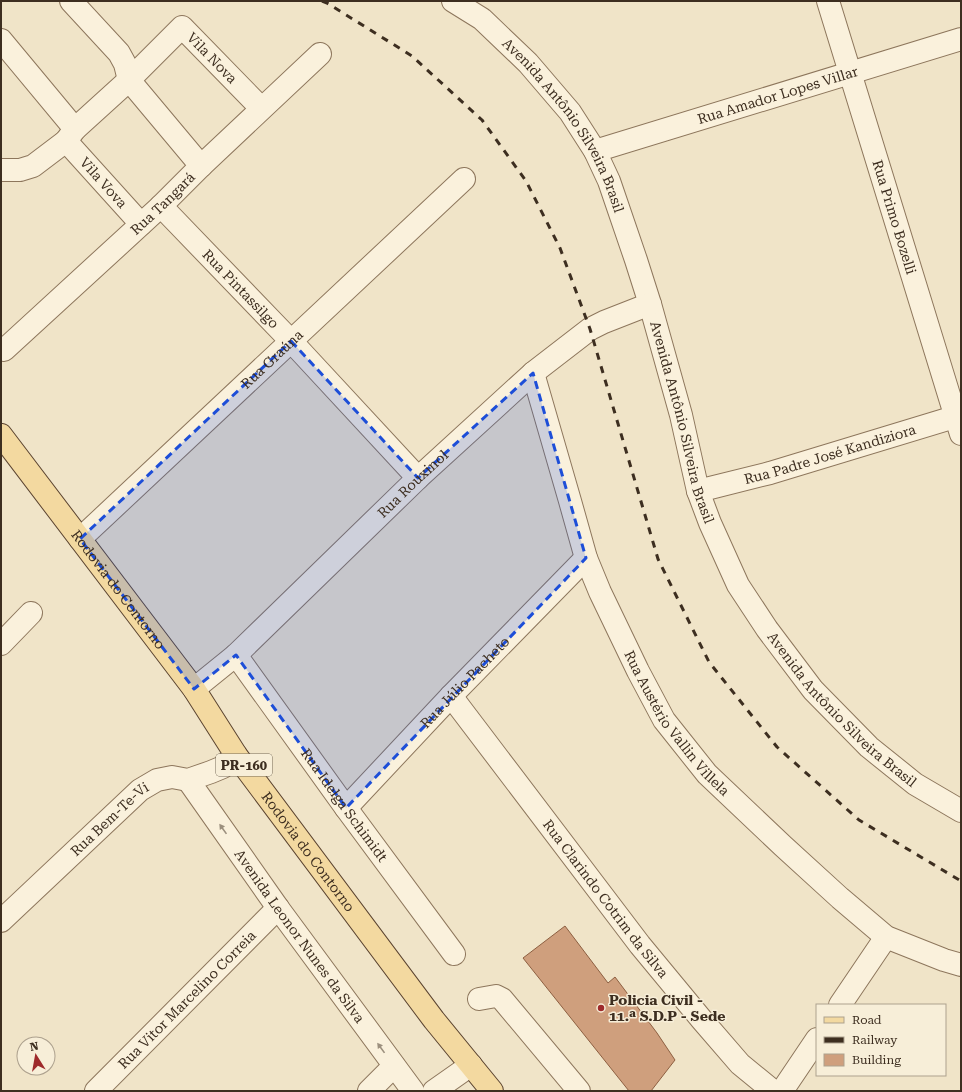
<svg xmlns="http://www.w3.org/2000/svg" width="962" height="1092" viewBox="0 0 962 1092" font-family="'Roboto Serif',serif">
<style>
.building{fill:#cf9f7d;stroke:#8d5f41}
.lines{fill:none;stroke-linecap:round;stroke-linejoin:round}
.minor-casing{stroke:#8d765c;stroke-width:24}
.major-casing{stroke:#5b4430;stroke-width:24}
.minor{stroke:#faf1dc;stroke-width:22}
.major{stroke:#f3d9a0;stroke-width:22}
.rail{stroke:#3d2e20;stroke-width:3;stroke-dasharray:7 7;stroke-linecap:butt}
.oneway{fill:#9c907e}
.marked{fill:#1d4ed8;fill-opacity:0.2;stroke:#1d4ed8;stroke-width:3;stroke-dasharray:8 5;stroke-linejoin:round}
.poi-dot{fill:#9e2a2b;stroke:#f7eed8;stroke-width:1.5}
.labels{text-anchor:middle;stroke-width:3;stroke-linejoin:round;paint-order:stroke}
.shield{fill:#f7eed8;stroke:#756857;stroke-width:1}
.shield-label{font-size:13px;font-weight:bold;fill:#3d2e20}
.street-label{font-size:14px;fill:#3d2e20;stroke:#f7eed8}
.poi-label{font-size:14px;font-weight:bold;fill:#3d2e20;stroke:#f7eed8;text-anchor:start}
</style>
<rect width="100%" height="100%" fill="#f0e4c8"/>
<path class="building" d="M565,926l43,57 7,-6 42,56 18,27 -24,31h-22l-106,-133z"/>
<g class="lines">
<g class="minor-casing">
<g id="minor">
<path d="M71,1l48,52 6,11 4,16 72,86"/>
<path id="s1" d="M453,1l29,18 46,44 42,49 25,39 14,30 27,79 14,44 31,111 17,76 12,32 28,62 29,44 46,61 56,57 46,37 46,27"/>
<path id="s2" d="M828,1l133,433"/>
<path d="M1,40l74,89"/>
<path id="s3" d="M66,141l75,83"/>
<path id="s4" d="M595,151l366,-112"/>
<path id="s5" d="M1,170h19l13,-4 33,-25 9,-12 54,-49 53,-53 79,81"/>
<path id="s6" d="M161,206l130,135 127,137"/>
<path id="s7" d="M4,350l157,-144 40,-40 119,-112"/>
<path id="s8" d="M533,373l37,128 16,57 14,34 38,79 26,49 43,54 76,72 57,52 46,39 58,23 17,5"/>
<path id="s9" d="M698,491l72,-18 191,-58"/>
<path id="s10" d="M80,539l384,-360"/>
<path d="M1,644l30,-31"/>
<path id="s11" d="M236,655l110,153 108,146"/>
<path id="s12" d="M194,689l42,-34 182,-177 115,-105 57,-44 14,-7 46,-18"/>
<path id="s13" d="M451,696l189,249 62,75 38,44 33,27"/>
<path id="s14" d="M188,780l90,128 135,183"/>
<path id="s15" d="M346,808l105,-112 135,-138"/>
<path id="s16" d="M1,921l139,-131 17,-10 15,-3 16,3 23,-8 12,-5 13,-12"/>
<path d="M479,999l17,-3 6,3 77,92"/>
<path d="M840,1005l46,-68"/>
<path id="s17" d="M96,1091l182,-183"/>
<path d="M369,1091l25,-25"/>
<path d="M434,1091l37,-26"/>
<path d="M782,1091l35,-52"/>
</g>
</g>
<g class="major-casing">
<g id="major">
<path id="s18" d="M1,435l193,254 42,66 198,265 58,71"/>
</g>
</g>
<use href="#minor" class="minor"/>
<use href="#major" class="major"/>
<path class="rail" d="M322,1l5,2 85,53 70,64 44,61 34,67 30,81 68,230 51,103 68,85 82,73 102,61"/>
</g>
<defs><path id="oneway-solid" d="M-6-.8H1V-3.2L6.5 0L1 3.2V.8H-6Z"/></defs>
<g class="oneway">
<use href="#oneway-solid" transform="translate(223 829) rotate(-125)"/>
<use href="#oneway-solid" transform="translate(381 1048) rotate(-126)"/>
</g>
<path class="marked" d="M291,341l127,137 115,-105 53,185 -240,250 -110,-153 -42,34 -114,-150z"/>
<circle class="poi-dot" cx="601" cy="1008" r="4"/>
<g class="labels">
<rect class="shield" x="216" y="754" width="56" height="22" rx="3"/>
<g class="shield-label">
<text x="244" y="770">PR-160</text>
</g>
<g class="street-label">
<text dy="5" stroke="none"><textPath href="#s5" startOffset="280">Vila Nova</textPath></text>
<text dy="5" stroke="none"><textPath href="#s4" startOffset="191">Rua Amador Lopes Villar</textPath></text>
<text dy="5" stroke="none"><textPath href="#s1" startOffset="170">Avenida Antônio Silveira Brasil</textPath></text>
<text dy="5" stroke="none"><textPath href="#s3" startOffset="56">Vila Vova</textPath></text>
<text dy="5" stroke="none"><textPath href="#s7" startOffset="216">Rua Tangará</textPath></text>
<text dy="5" stroke="none"><textPath href="#s2" startOffset="226">Rua Primo Bozelli</textPath></text>
<text dy="5" stroke="none"><textPath href="#s6" startOffset="115">Rua Pintassilgo</textPath></text>
<text dy="5" stroke="none"><textPath href="#s10" startOffset="263">Rua Graúna</textPath></text>
<text dy="5" stroke="none"><textPath href="#s1" startOffset="494">Avenida Antônio Silveira Brasil</textPath></text>
<text dy="5" stroke="none"><textPath href="#s9" startOffset="137">Rua Padre José Kandiziora</textPath></text>
<text dy="5" stroke="none"><textPath href="#s12" startOffset="300">Rua Rouxinol</textPath></text>
<text dy="5" stroke="none"><textPath href="#s18" startOffset="194">Rodovia do Contorno</textPath></text>
<text dy="5" stroke="none"><textPath href="#s15" startOffset="173">Rua Júlio Pacheto</textPath></text>
<text dy="5" stroke="none"><textPath href="#s1" startOffset="830">Avenida Antônio Silveira Brasil</textPath></text>
<text dy="5" stroke="none"><textPath href="#s8" startOffset="382">Rua Austério Vallin Villela</textPath></text>
<text dy="5" stroke="none"><textPath href="#s11" startOffset="185">Rua Idelga Schimidt</textPath></text>
<text dy="5" stroke="none"><textPath href="#s16" startOffset="149">Rua Bem-Te-Vi</textPath></text>
<text dy="5" stroke="none"><textPath href="#s18" startOffset="518">Rodovia do Contorno</textPath></text>
<text dy="5" stroke="none"><textPath href="#s13" startOffset="255">Rua Clarindo Cotrim da Silva</textPath></text>
<text dy="5" stroke="none"><textPath href="#s14" startOffset="192">Avenida Leonor Nunes da Silva</textPath></text>
<text dy="5" stroke="none"><textPath href="#s17" startOffset="129">Rua Vitor Marcelino Correia</textPath></text>
</g>
<g class="poi-label">
<text x="609" y="1005">Policia Civil -<tspan x="609" dy="16">11.ª S.D.P - Sede</tspan></text>
</g>
</g>
<rect width="962" height="1092" fill="none" stroke="#3d2e20" stroke-width="4"/>
<rect x="816" y="1004" width="130" height="72" fill="#f7eed8" stroke="#ada18e"/>
<rect x="824" y="1017" width="20" height="6" fill="#f3d9a0" stroke="#ada18e"/>
<text x="852" y="1024" font-size="12" fill="#3d2e20">Road</text>
<rect x="824" y="1037" width="20" height="6" fill="#3d2e20" stroke="#ada18e"/>
<text x="852" y="1044" font-size="12" fill="#3d2e20">Railway</text>
<rect x="824" y="1054" width="20" height="12" fill="#cf9f7d" stroke="#ada18e"/>
<text x="852" y="1064" font-size="12" fill="#3d2e20">Building</text>
<g transform="translate(36 1056) rotate(349)"><circle r="19" fill="#f7eed8" stroke="#ada18e"/>
<path d="M0-3L7 15L0 10L-7 15Z" fill="#9e2a2b"/>
<text y="-6" font-size="11" font-weight="bold" text-anchor="middle" fill="#3d2e20">N</text>
</g>
</svg>
